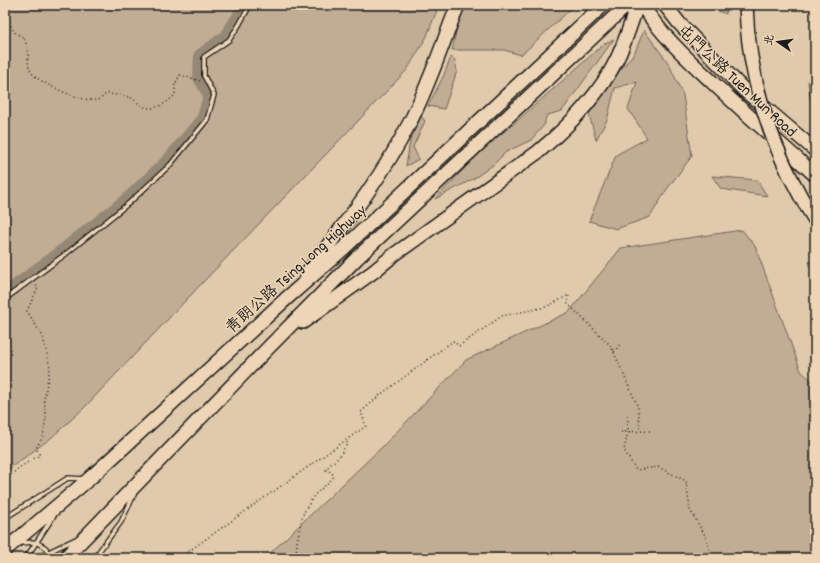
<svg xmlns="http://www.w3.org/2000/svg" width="820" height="563" viewBox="0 0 820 563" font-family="Dekko,'LXGW WenKai TC',sans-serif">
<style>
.green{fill:#c0ad94;stroke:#6e6458}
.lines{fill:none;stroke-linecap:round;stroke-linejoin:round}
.canal{stroke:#958874;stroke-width:8}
.service-casing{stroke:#1c1c1c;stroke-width:6}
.motorway-casing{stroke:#1c1c1c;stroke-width:16}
.path{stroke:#1c1c1c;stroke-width:1.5;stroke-dasharray:1 3;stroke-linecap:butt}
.service{stroke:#edd5b5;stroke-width:3.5}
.motorway{stroke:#edd5b5;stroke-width:13}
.motorway-bridge-casing{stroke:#1c1c1c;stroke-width:16;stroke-linecap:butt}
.motorway-bridge{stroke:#edd5b5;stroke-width:13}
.labels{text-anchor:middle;stroke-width:3;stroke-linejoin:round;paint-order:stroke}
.street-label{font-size:16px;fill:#1c1c1c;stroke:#edd5b5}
</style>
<rect width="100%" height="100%" fill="#e0caac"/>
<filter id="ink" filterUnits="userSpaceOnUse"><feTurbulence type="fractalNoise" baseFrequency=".025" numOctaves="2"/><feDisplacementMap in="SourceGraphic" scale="8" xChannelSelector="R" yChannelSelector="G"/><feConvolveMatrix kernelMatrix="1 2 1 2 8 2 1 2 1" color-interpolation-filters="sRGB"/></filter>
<g filter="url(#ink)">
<path class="green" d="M5,5h434l-13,33 -19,32 -202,210 -121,128 -33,30 -46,34z
M465,5h110l-54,50 -17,-5h-52l7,-31z
M702,5h25l-1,9z
M644,30l25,34 14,31 9,61 -25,33 -17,28 -34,12 -27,-8 27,-66 31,-17 -19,-29 9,-27 -22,6 -8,32 -11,20 -7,-26 25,-36 21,-26z
M614,39l-52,72 -15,4 -2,5v4l-14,16 -25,12 -13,13 -20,14 -38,20 55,-57 19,-14 95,-84z
M451,57l4,3 2,11 -13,38 -16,-3 15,-29z
M815,63v38l-4,4 -3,-23z
M421,116l4,5 -12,26 6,12 -13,7 4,-25z
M712,176l45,4 10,16 -46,-7z
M742,230l13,16 46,125 14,13v174h-550l118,-112 83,-86 103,-48 52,-64z"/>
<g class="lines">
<path class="canal" d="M5,291l58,-44 62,-49 40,-38 36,-43 6,-21 -10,-18 1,-24 26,-19 19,-30"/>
<g class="service-casing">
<path id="service" d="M5,299l62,-46 62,-50 41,-38 37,-45 7,-25 -10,-19v-19l25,-17 10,-15 11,-20
M5,518l63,-40 16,1
M20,543l16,-1 10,6 1,5
M26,558l27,-41
M36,558l40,-19
M94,558l27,-36 13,-27"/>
</g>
<g class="motorway-casing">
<path id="motorway" d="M642,5c18,28 43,52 67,74 34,33 71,64 106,96
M665,5l14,18 64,66 72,61
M802,199l13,21
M306,274c37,-48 76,-96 103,-150 20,-38 33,-80 49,-119
M303,322l70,-50 22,-18 143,-102c31,-26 61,-56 79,-93 8,-17 14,-35 20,-54
M5,550l84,-71 198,-181 57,-50 259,-243
M65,558l204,-211 89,-90 269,-252"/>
</g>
<path class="path" d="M5,15l9,17 10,6c1,3 3,7 4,11 1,9 -2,16 4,24 7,10 52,30 65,27 4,-1 7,-4 10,-7 7,2 15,2 22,4 5,2 9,6 13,9 12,6 25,-3 33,-11v-11l5,-9 20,6
M614,352l7,-9
M628,416v15l-4,19 12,20 22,-3 28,14 4,29 16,27 5,21
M621,432l31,-1
M5,480l15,-13 20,-12 -4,-7 7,-11 3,-20 -2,-18 6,-31 -7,-31 -16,-26 11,-23 -3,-4
M179,558l187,-132 -5,-14 19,-17 73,-54 6,5 43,-30 44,-9 23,-12 -2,8 44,43 27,61 2,24
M297,558c-3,-7 4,-38 7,-46 2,-3 8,-13 10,-16 6,-7 14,-12 20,-20l-3,-4 -5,-2c3,-6 7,-7 12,-12 4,-5 5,-10 10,-14l-3,-4"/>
<use href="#service" class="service"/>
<use href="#motorway" class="motorway"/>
<g class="motorway-bridge-casing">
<path id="motorway-bridge" d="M746,5c2,68 23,135 56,194"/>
</g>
<use href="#motorway-bridge" class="motorway-bridge"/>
</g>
</g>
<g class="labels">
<g class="street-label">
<text transform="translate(738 80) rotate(43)" y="6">屯門公路 Tuen Mun Road</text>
<text transform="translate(295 268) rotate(-42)" y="6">青朗公路 Tsing Long Highway</text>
</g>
</g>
<rect width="820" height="563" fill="none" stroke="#edd5b5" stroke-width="20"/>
<rect x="10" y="10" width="800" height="543" fill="none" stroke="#1c1c1c" stroke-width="1.5" filter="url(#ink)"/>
<g transform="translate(778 42) rotate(283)" stroke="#edd5b5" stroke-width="3" paint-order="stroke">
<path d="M0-3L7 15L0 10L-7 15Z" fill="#1c1c1c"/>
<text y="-6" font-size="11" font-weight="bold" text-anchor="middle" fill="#1c1c1c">北</text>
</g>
</svg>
